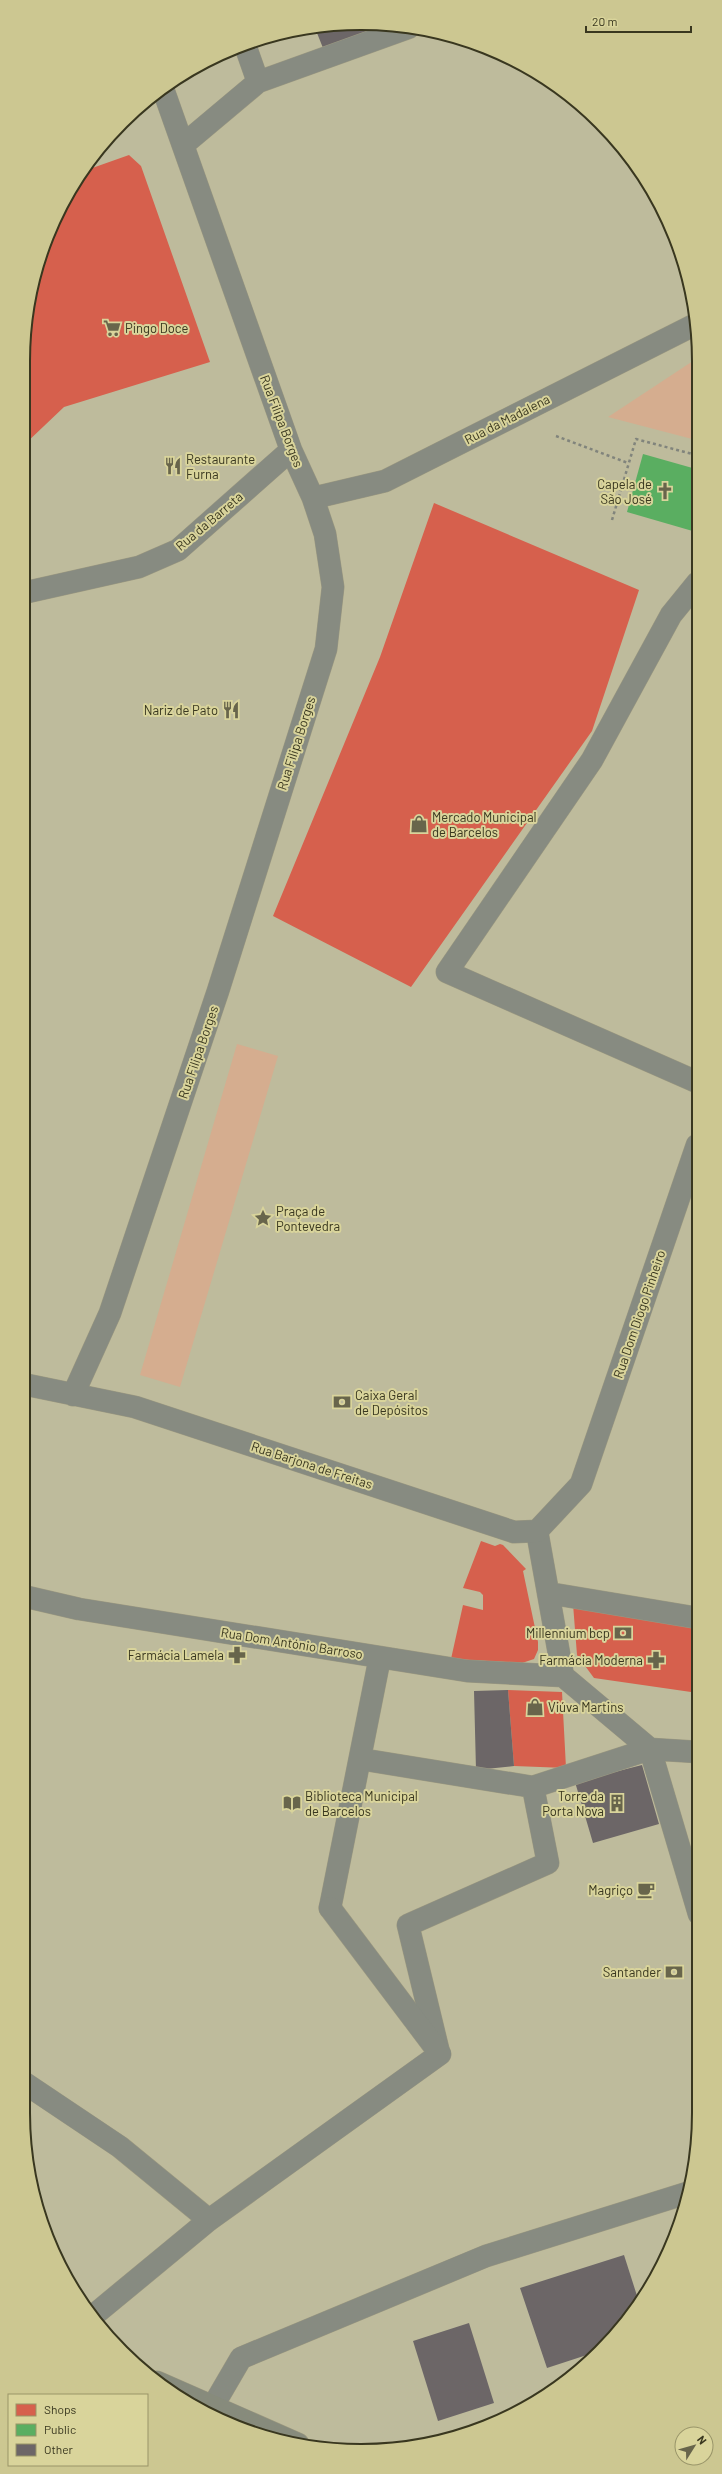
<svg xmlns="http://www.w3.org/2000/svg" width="722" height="2474" viewBox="0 0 722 2474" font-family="Barlow,sans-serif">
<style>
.green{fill:#d5ad8f}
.shops{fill:#d6604d}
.public{fill:#5aae61}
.building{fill:#6c6667}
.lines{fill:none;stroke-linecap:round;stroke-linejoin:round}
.pedestrian-casing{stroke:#9c9980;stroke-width:23}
.minor-casing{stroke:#9c9980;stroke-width:23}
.primary-casing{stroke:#9c9980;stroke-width:23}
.path{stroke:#81847c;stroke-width:2.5;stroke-dasharray:3 3;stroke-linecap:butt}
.pedestrian{stroke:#878b81;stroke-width:22}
.minor{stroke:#878b81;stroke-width:22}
.primary{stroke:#878b7c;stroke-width:22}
.labels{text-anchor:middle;stroke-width:4;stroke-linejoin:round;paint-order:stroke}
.poi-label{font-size:13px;fill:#39371f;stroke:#d9d49b;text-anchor:end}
.street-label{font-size:13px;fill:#39371f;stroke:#d9d49b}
.rim{fill:none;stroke:#39371f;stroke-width:2}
</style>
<rect width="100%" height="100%" fill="#bebb9c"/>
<path class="green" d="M696,359v81l-88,-23z
M237,1044l41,12 -98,331 -40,-12z"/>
<path class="shops" d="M129,155l12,11 69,196 -146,45 -40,38 -1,-84 6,-66 20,-63 32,-60z
M434,503l205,87 -47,141 -181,256 -138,-71 107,-259z
M481,1541l14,5 5,-2 3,1 23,24 -3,2 15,71v8l-4,9 -12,4 -71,-4 12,-54 20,5v-15l-3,-3 -17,-4z
M573,1604l125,20v69l-104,-15 -17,-23z
M508,1690l54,2 4,76 -52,-2z"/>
<path class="public" d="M643,454l53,15v63l-69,-20z"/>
<path class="building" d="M361,23l24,2 -62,23 -8,-20z
M508,1690l6,76 -38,4 -2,-79z
M642,1765l17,59 -66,19 -18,-61z
M624,2255l15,47 -24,34 -16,15 -52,17 -27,-80z
M469,2323l25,80 -56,18 -25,-80z"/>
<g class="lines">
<g class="pedestrian-casing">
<path id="pedestrian" d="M537,1531l26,145 87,73 49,165
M548,1593l150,25
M23,1596l56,13 388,62 96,5
M360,1759l173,28
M330,1908l50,-251
M439,2053l-31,-128 140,-62 -15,-76 117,-38 48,3"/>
</g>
<g class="minor-casing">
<path id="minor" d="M245,45l13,37
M183,145l75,-63 150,-54
M313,498l72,-17 311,-157
M697,583l-26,32 -79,145 -145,212 250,110
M23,593l116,-26 39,-17 113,-100
M23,1384l112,23 379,125 23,-1 44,-47 116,-339
M73,1395l37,-82 108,-322 108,-342 7,-62 -8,-53 -12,-36 -22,-48 -128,-361
M23,2082l97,65 89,73
M94,2315l115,-95 231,-166 -110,-146
M213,2406l28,-48 245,-102 201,-63"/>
</g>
<g class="primary-casing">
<path id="primary" d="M157,2382l141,62"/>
</g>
<path class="path" d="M556,436l72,27
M612,520l24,-81 60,16"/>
<use href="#pedestrian" class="pedestrian"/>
<use href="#minor" class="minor"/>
<use href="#primary" class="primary"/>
</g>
<defs>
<g id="supermarket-bare" transform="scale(1.38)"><path d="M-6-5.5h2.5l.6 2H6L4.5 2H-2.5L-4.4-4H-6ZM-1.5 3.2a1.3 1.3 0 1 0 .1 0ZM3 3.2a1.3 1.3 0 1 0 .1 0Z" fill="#68654b" stroke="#d9d49b" stroke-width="2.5" paint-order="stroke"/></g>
<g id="restaurant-bare" transform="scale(1.38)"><path d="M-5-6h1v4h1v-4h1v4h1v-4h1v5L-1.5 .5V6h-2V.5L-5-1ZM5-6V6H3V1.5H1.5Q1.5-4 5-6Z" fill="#68654b" stroke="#d9d49b" stroke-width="2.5" paint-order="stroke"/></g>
<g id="church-bare" transform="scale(1.38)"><path d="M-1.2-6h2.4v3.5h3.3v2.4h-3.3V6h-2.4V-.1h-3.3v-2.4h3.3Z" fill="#68654b" stroke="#d9d49b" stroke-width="2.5" paint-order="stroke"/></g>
<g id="shop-bare" transform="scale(1.38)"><path d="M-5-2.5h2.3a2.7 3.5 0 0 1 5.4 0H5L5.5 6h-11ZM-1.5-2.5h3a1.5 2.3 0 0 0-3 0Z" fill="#68654b" stroke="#d9d49b" stroke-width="2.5" paint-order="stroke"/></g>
<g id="sight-bare" transform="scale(1.38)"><path d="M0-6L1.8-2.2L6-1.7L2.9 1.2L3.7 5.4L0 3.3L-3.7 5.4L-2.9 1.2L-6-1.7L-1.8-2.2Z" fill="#68654b" stroke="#d9d49b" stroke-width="2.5" paint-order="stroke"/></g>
<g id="bank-bare" transform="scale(1.38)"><path d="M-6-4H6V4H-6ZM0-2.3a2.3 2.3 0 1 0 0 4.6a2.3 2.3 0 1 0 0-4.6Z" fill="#68654b" stroke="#d9d49b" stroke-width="2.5" paint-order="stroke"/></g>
<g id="pharmacy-bare" transform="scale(1.38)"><path d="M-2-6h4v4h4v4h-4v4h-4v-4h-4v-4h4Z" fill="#68654b" stroke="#d9d49b" stroke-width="2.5" paint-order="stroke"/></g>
<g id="library-bare" transform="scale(1.38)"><path d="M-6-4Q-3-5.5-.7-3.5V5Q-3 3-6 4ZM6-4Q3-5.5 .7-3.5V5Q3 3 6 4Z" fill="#68654b" stroke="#d9d49b" stroke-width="2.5" paint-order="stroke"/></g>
<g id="building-bare" transform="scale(1.38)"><path d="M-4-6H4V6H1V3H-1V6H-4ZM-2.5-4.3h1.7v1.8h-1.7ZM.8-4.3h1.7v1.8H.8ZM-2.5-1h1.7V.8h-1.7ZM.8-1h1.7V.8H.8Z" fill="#68654b" stroke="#d9d49b" stroke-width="2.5" paint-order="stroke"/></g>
<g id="cafe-bare" transform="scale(1.38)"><path d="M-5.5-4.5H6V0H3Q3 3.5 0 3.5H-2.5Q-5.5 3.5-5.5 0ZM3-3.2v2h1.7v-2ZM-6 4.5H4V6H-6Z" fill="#68654b" stroke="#d9d49b" stroke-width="2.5" paint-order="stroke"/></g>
</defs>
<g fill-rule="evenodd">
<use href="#supermarket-bare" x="112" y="328"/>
<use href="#restaurant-bare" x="173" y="466"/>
<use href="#church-bare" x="665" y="491"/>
<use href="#restaurant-bare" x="231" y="710"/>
<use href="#shop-bare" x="419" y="824"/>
<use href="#sight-bare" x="263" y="1218"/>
<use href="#bank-bare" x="342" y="1402"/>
<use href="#bank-bare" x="623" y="1633"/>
<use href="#pharmacy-bare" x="237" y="1655"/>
<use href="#pharmacy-bare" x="656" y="1660"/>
<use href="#shop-bare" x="535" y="1707"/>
<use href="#library-bare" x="292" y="1803"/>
<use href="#building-bare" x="617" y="1803"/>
<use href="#cafe-bare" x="646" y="1890"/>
<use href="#bank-bare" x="674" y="1972"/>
</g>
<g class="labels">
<g class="poi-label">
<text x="125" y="333" text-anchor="start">Pingo Doce</text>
<text x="186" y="464" text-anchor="start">Restaurante<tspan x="186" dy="15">Furna</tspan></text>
<text x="652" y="489">Capela de<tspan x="652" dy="15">São José</tspan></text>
<text x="218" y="715">Nariz de Pato</text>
<text x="432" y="822" text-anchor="start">Mercado Municipal<tspan x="432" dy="15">de Barcelos</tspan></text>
<text x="276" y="1216" text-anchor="start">Praça de<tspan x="276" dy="15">Pontevedra</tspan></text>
<text x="355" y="1400" text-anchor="start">Caixa Geral<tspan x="355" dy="15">de Depósitos</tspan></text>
<text x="610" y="1638">Millennium bcp</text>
<text x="224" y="1660">Farmácia Lamela</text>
<text x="643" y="1665">Farmácia Moderna</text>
<text x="548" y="1712" text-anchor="start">Viúva Martins</text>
<text x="305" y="1801" text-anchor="start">Biblioteca Municipal<tspan x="305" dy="15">de Barcelos</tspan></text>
<text x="604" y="1801">Torre da<tspan x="604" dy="15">Porta Nova</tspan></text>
<text x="633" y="1895">Magriço</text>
<text x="661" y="1977">Santander</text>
</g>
<g class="street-label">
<text transform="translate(507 419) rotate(-27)" y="5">Rua da Madalena</text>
<text transform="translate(282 421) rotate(69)" y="5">Rua Filipa Borges</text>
<text transform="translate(209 521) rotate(-40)" y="5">Rua da Barreta</text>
<text transform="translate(296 743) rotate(-72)" y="5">Rua Filipa Borges</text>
<text transform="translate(198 1052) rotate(-71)" y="5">Rua Filipa Borges</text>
<text transform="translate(639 1314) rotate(-71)" y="5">Rua Dom Diogo Pinheiro</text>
<text transform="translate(312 1465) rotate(18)" y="5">Rua Barjona de Freitas</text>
<text transform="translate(292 1643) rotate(9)" y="5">Rua Dom António Barroso</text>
</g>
</g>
<path d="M0 0H722V2474H0ZM361 30H361A331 331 0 0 1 692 361V2113A331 331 0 0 1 361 2444H361A331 331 0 0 1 30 2113V361A331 331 0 0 1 361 30Z" fill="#ccc791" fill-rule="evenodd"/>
<path class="rim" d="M361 30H361A331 331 0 0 1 692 361V2113A331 331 0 0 1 361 2444H361A331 331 0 0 1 30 2113V361A331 331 0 0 1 361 30Z"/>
<rect x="8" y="2394" width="140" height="72" fill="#d9d49b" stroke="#999569"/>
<rect x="16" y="2404" width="20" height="12" fill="#d6604d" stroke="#999569"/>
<text x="44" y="2414" font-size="12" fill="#39371f">Shops</text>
<rect x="16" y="2424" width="20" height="12" fill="#5aae61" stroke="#999569"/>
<text x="44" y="2434" font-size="12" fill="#39371f">Public</text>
<rect x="16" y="2444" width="20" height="12" fill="#6c6667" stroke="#999569"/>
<text x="44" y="2454" font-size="12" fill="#39371f">Other</text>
<g transform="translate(694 2446) rotate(53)"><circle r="19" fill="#d9d49b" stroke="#999569"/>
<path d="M0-3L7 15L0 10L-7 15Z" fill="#68654b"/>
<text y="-6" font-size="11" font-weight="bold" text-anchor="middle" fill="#39371f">N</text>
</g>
<path d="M586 26v6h105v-6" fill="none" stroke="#39371f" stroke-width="2"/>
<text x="592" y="26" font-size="12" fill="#39371f" stroke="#d9d49b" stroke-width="3" paint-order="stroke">20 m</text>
</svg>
